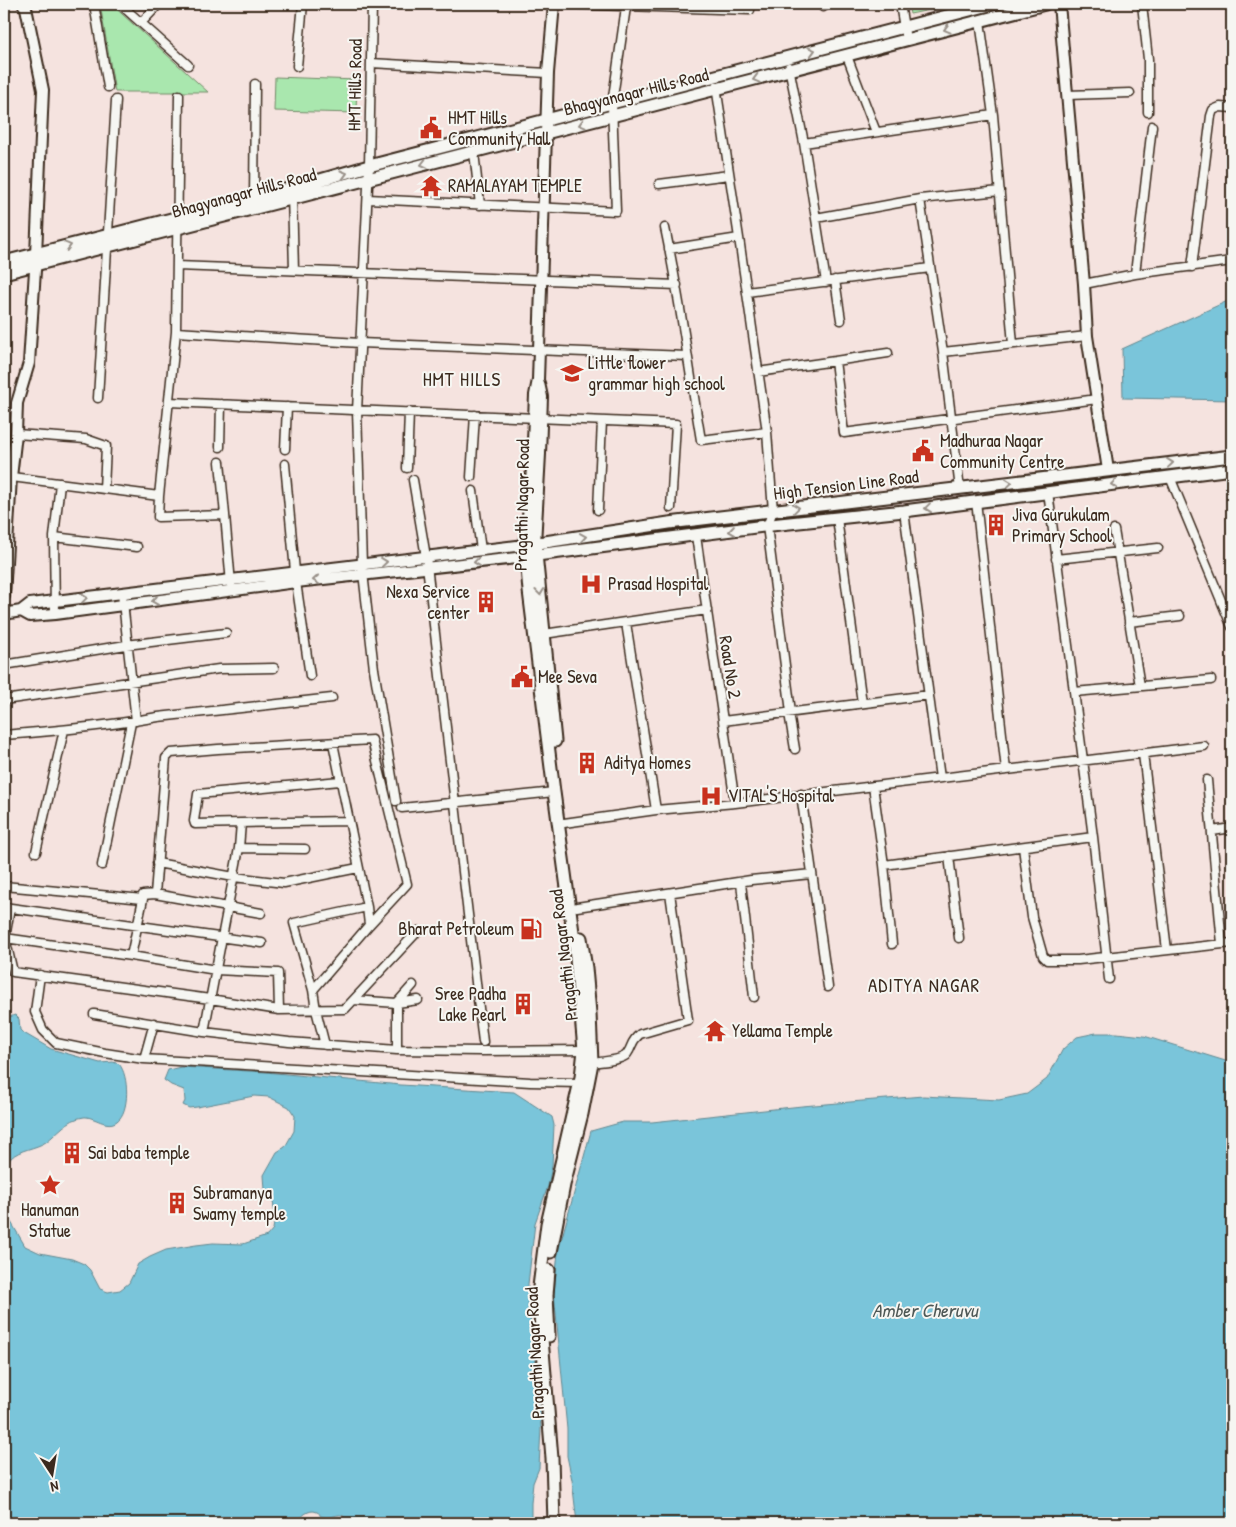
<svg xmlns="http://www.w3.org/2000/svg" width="1236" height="1527" viewBox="0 0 1236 1527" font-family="'Patrick Hand',sans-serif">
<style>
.green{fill:#a9e7ae;stroke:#728866}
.water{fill:#7ac5da;stroke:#61878f}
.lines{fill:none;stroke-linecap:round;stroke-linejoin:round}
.minor-casing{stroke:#3b2a1e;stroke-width:11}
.tertiary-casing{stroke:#3b2a1e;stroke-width:14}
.secondary-casing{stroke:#3b2a1e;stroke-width:15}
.minor{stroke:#f6f6f2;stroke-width:8}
.tertiary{stroke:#f6f6f2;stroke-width:10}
.secondary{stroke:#f6f6f2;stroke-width:11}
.oneway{stroke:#989088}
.labels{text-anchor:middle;stroke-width:4;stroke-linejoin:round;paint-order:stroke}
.street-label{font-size:18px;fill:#3b2a1e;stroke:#f6f6f2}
.poi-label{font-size:18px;fill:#3b2a1e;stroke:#f6f6f2;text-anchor:start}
.neighbourhood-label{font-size:19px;letter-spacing:1px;fill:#3b2a1e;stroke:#f6f6f2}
.water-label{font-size:19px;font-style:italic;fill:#4e5856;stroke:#f6f6f2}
</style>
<rect width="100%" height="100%" fill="#f5e3df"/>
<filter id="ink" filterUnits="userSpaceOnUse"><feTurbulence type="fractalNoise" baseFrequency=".02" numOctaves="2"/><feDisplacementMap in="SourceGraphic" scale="10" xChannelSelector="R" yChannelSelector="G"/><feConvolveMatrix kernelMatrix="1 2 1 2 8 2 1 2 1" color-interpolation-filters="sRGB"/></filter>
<g filter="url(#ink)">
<path class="green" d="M100,4h11l97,88h-93z
M908,4h52l-50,10z
M275,77l82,3 -1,33 -82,-2z"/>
<path class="water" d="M1232,299v101l-109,-2 -1,-49z
M15,1015l4,4 1,11 2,2 29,17 49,14 13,-1 6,2c10,11 11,48 -2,57 -10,8 -23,-5 -33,-4 -17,2 -26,16 -38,25 -11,7 -26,7 -35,16 -4,4 -5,12 -7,18v-157z
M1096,1033h21l27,3 88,27v460h-655l-5,-43 -5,-24v-27l-13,-136 4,-41 33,-121 32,-9h29l150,-16 121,-10 76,4 28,-6 20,-15 16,-30 14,-12z
M181,1067l84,5 136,13 113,7 38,25 2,8 -2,41 -4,20 -13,37 -7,61v19l8,60 5,64 -2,41 -6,15 -2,20v20h-183c-6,-15 -13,-4 -24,-6 -8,-2 -1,-2 -7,-5 -8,-4 -17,5 -20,11h-293v-309l7,8 14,24 15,7 32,6 12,5 6,6 10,19 8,3 12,-2 9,-7 9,-19 12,-7 16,-7 30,-5 17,-2 30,1 24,-8 6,-7 2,-11 -2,-19 -8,-9 -1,-15 13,-23 8,-5 9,-16 1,-15 -6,-9 -20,-10 -15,-1 -57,11 -8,1 -6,-3 2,-4 -1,-11 -13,-5 -7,-5 4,-10z"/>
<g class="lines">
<g class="minor-casing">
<path id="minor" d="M94,4l14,83
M120,4l68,61
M372,4l-3,162 -12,245 5,153 12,105 22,132
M562,4l188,6
M823,4v3
M900,4l6,36
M1142,4l6,55v53
M980,21l13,94 20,229
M141,23l18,-19
M847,56l29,76
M371,63l177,10
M297,66l6,-62
M789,67l15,76 22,139
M716,86l23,152 28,194 6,79 -6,15 24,186
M1067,95l63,-2
M804,143l189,-28
M474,152l6,53
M659,184l70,-9
M292,194l2,76
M368,199l248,12 -4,-107 14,-97
M920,199l23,153 17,137
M254,201l1,-117
M816,218l104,-19 80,-8
M665,228c15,70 24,141 36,212l66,-8
M669,249l70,-11
M177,266l500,19
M1192,267l19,-151 2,-6 7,-3 12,1
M1135,274l17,-148
M835,280l6,40
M1084,284l51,-10 97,-13
M747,292l183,-24
M176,332l184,11 327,13
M943,352l144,-16
M835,361l53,-8
M758,372l77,-11 9,72 253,-34
M98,398l18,-298
M169,402l507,22 -5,84
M16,434l70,5 20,7 -2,43
M220,447l1,-43
M285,449l2,-42
M220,462l5,53
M285,464l11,118 14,94
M407,468l2,-56
M4,476l155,20 17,-164 3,-237
M471,477l4,-62
M1170,477l62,150
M413,480l13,77 57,485
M473,491l8,59
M1048,492l45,345 16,142
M159,496l-1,21 67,-2 6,69
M976,501l30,269
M598,510l4,-89
M904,511l36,267
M837,518l25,185
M1114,530l26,156
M696,536l39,267
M54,537l83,10
M1056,559l102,-11
M122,593l14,128
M55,614l-1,-77 6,-54
M1129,622l51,-6
M626,623l30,187
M544,634l163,-24
M4,665l122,-20 100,-12
M1074,692l137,-12
M4,700l215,-31 55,-1
M789,713l6,36
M723,721l206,-26
M4,735c52,-4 103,-9 154,-18l174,-19
M333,743l34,164 2,18
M1143,754l24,196
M1207,780l15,164
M873,786l11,79 8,79
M801,794l27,193
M402,808l152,-16
M241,823l-46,1 -1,-3 4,-27 142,-13
M564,823l92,-13 79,-7 469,-57
M1212,831l20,-3
M1023,847l9,70 11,39 4,4h31l154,-17
M239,848l66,1
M36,852l28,-122
M949,856l10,82
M157,863l77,14 50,6 74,-15
M102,865l29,-142
M884,865l209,-28
M741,883l13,114
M4,886l139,13 -12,57
M155,894l11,-136 5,-5 47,-4 154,-9 35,144 -38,41 -56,65
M143,899v-4l12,-1 106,19
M4,907l258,36
M577,907l174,-27 61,-6
M10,908l-5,30 8,34 197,27 69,11 66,-1 73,-78
M5,938l126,18 85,14 62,3 1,37
M40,975l-5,37 8,18 13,13 49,10 39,6 386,23 50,1
M354,1000l43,3v47
M397,1003l16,-18
M397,1003l21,-3
M94,1014l110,18 85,10 108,8 84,1 103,-1
M204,1032l35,-184 2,-25 107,-2
M325,1045l-9,-35 -3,-20 -19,-67 73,-16
M144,1059l10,-36
M592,1063c8,-1 31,-3 35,-9 6,-8 3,-12 13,-20l48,-14 -18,-127"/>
</g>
<g class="tertiary-casing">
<path id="tertiary" d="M1059,4l25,280 3,52 21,134
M535,544l5,-90 2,-57 -3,-14
M4,596l7,-119 5,-43 1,-31 12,-40 7,-108 7,-165 -17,-82 -3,-4
M21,611l9,5 25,-2 241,-32 230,-25
M4,614l17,-3 9,-7 495,-59 6,-58 4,-92 3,-15 10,-307 6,-69"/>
</g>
<g class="secondary-casing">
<path id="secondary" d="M4,262l288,-74 77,-22 624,-162
M4,273l1041,-269
M535,544l20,197
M529,556l251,-32 124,-13 328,-42
M551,1252l13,-67 18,-71 10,-51 -2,-50 -4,-45 -5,-30
M549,1270l-2,25 2,41
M554,1523l-2,-65 -12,-143 -1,-28 8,-63 34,-147 3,-27 -9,-103 -21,-155 -25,-201 -4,-46 144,-22 563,-67"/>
</g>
<use href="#minor" class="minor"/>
<use href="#tertiary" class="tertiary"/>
<use href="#secondary" class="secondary"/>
</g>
<defs><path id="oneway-chevron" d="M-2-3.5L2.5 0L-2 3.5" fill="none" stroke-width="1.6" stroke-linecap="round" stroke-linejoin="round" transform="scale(1.25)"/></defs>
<g class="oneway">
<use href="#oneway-chevron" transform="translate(947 29) rotate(165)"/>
<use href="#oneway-chevron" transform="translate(812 51) rotate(-15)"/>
<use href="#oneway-chevron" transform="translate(756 79) rotate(165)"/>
<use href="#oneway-chevron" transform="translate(582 124) rotate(165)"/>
<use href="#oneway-chevron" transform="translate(424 164) rotate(166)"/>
<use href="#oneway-chevron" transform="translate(344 174) rotate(-16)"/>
<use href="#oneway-chevron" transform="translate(68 246) rotate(-15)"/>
<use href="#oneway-chevron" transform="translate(1170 463) rotate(-6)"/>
<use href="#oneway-chevron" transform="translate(1009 483) rotate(-7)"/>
<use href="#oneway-chevron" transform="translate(1114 484) rotate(173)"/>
<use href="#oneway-chevron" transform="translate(796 508) rotate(-7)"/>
<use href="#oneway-chevron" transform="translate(928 508) rotate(173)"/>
<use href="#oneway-chevron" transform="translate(732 531) rotate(172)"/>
<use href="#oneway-chevron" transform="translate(583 537) rotate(-8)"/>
<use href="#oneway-chevron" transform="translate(384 562) rotate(-6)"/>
<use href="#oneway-chevron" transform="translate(477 562) rotate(173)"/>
<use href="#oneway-chevron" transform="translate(316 580) rotate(175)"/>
<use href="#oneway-chevron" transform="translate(540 592) rotate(84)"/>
<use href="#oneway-chevron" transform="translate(84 598) rotate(-7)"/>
<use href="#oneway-chevron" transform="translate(155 601) rotate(172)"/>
</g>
</g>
<defs>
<g id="civic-bare" transform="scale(1.725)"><path d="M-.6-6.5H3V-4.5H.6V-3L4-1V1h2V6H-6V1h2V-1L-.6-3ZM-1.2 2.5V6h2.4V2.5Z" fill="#c8321e" stroke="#f6f6f2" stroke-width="2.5" paint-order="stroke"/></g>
<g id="temple-bare" transform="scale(1.725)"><path d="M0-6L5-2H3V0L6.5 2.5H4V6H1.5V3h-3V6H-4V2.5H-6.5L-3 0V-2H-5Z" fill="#c8321e" stroke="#f6f6f2" stroke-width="2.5" paint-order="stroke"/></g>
<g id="school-bare" transform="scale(1.725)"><path d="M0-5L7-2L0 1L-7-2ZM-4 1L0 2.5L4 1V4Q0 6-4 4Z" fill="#c8321e" stroke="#f6f6f2" stroke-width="2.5" paint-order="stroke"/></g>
<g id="building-bare" transform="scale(1.725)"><path d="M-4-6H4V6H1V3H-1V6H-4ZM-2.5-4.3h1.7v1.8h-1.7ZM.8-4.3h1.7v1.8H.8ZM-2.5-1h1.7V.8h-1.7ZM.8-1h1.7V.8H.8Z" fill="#c8321e" stroke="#f6f6f2" stroke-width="2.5" paint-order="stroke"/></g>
<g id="hospital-bare" transform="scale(1.725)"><path d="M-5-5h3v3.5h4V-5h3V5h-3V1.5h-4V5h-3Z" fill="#c8321e" stroke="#f6f6f2" stroke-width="2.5" paint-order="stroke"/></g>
<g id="fuel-bare" transform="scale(1.725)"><path d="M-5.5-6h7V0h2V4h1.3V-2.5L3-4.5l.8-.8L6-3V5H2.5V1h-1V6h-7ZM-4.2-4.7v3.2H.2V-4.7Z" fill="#c8321e" stroke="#f6f6f2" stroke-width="2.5" paint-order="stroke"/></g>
<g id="sight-bare" transform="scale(1.725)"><path d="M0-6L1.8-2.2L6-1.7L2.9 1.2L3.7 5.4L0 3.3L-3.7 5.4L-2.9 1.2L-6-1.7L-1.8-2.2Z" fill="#c8321e" stroke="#f6f6f2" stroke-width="2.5" paint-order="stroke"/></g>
</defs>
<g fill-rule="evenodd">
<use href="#civic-bare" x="431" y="128"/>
<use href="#temple-bare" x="431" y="186"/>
<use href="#school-bare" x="572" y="373"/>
<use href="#civic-bare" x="923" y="451"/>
<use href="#building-bare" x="996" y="525"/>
<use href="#hospital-bare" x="591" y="584"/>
<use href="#building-bare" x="486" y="602"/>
<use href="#civic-bare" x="522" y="677"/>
<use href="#building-bare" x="587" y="763"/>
<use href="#hospital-bare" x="711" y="796"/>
<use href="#fuel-bare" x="531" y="929"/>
<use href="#building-bare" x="523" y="1004"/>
<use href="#temple-bare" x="715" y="1031"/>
<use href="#building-bare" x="72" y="1153"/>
<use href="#sight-bare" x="50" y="1185"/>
<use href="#building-bare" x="177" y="1203"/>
</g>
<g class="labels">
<g class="street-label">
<text transform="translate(355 85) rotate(-89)" y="6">HMT Hills Road</text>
<text transform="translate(636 92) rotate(-14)" y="6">Bhagyanagar Hills Road</text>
<text transform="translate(244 193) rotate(-15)" y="6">Bhagyanagar Hills Road</text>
<text transform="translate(846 485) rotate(-7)" y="6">High Tension Line Road</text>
<text transform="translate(522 505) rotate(-89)" y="6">Pragathi Nagar Road</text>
<text transform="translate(730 667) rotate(81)" y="6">Road No 2</text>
<text transform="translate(564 955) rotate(-97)" y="6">Pragathi Nagar Road</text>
<text transform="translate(535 1353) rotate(-93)" y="6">Pragathi Nagar Road</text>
</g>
<g class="poi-label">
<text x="448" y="124">HMT Hills<tspan x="448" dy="21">Community Hall</tspan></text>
<text x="448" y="192">RAMALAYAM TEMPLE</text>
<text x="588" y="369">Little flower<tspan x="588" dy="21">grammar high school</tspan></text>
<text x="940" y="447">Madhuraa Nagar<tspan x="940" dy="21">Community Centre</tspan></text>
<text x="1012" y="521">Jiva Gurukulam<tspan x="1012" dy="21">Primary School</tspan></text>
<text x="608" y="590">Prasad Hospital</text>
<text x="470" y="598" text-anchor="end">Nexa Service<tspan x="470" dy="21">center</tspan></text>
<text x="538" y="683">Mee Seva</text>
<text x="604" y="769">Aditya Homes</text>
<text x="728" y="802">VITAL'S Hospital</text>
<text x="514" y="935" text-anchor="end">Bharat Petroleum</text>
<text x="506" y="1000" text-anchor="end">Sree Padha<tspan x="506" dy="21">Lake Pearl</tspan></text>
<text x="732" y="1037">Yellama Temple</text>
<text x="88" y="1159">Sai baba temple</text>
<text x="193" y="1199">Subramanya<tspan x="193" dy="21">Swamy temple</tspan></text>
<text x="50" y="1216" text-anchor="middle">Hanuman<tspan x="50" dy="21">Statue</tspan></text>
</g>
<g class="neighbourhood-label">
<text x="462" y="386">HMT HILLS</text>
<text x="924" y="992">ADITYA NAGAR</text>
</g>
<g class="water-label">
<text x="925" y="1317">Amber Cheruvu</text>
</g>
</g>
<rect width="1236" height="1527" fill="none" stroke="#f6f6f2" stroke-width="20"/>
<rect x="10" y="10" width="1216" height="1507" fill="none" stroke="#3b2a1e" stroke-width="2" filter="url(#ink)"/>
<g transform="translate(52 1474) rotate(168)" stroke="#f6f6f2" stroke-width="4" paint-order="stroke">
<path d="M0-4L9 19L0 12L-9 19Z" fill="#3b2a1e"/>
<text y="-8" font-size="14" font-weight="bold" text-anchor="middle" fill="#3b2a1e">N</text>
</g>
</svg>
